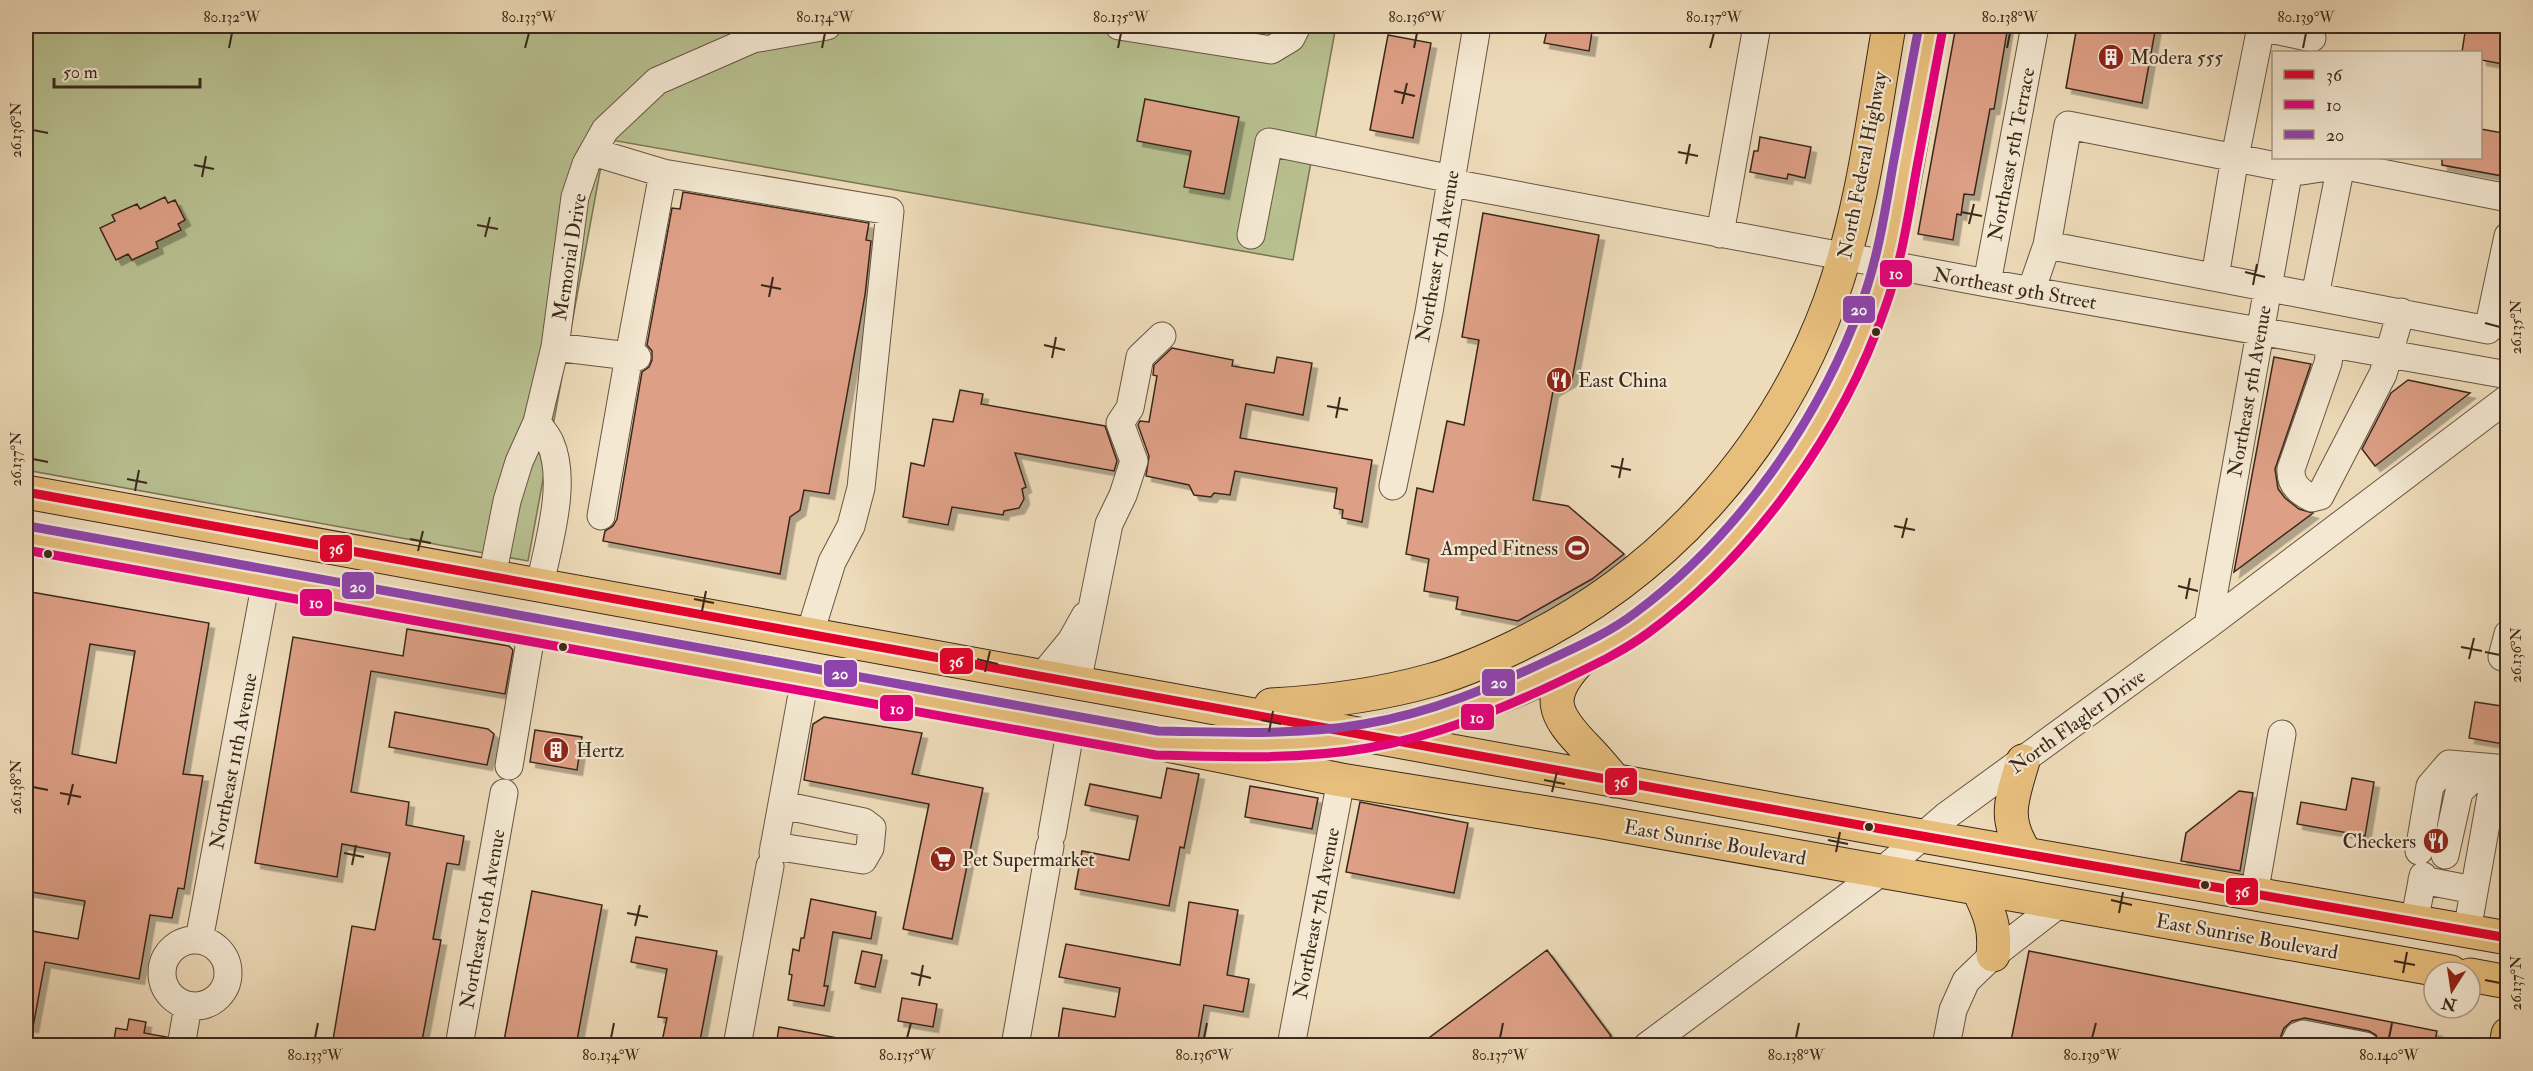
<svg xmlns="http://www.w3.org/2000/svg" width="2533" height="1071" viewBox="0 0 2533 1071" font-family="'IM FELL Double Pica',serif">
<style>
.green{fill:#b8c090;stroke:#7a7455;stroke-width:1.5}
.building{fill:#dd9f85;stroke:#3b281a;stroke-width:1.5;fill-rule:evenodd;filter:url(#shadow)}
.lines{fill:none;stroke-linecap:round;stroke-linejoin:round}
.minor-casing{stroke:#685542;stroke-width:29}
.major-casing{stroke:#3b281a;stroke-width:35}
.minor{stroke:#f4e8d2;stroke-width:27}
.major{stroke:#e7be7c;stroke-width:33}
.bus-1-casing{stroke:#f4e8d2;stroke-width:14}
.bus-2-casing{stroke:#f4e8d2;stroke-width:14}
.bus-3-casing{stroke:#f4e8d2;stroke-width:14}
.bus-1{stroke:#e4002b;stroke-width:9}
.bus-2{stroke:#e5007d;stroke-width:9}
.bus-3{stroke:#8e44ad;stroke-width:9}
.ticks{fill:none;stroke:#3b281a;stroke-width:2}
.bus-dot{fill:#3b281a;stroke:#f4e8d2;stroke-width:2}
.labels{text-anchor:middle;stroke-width:4.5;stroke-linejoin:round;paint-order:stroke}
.poi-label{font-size:20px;fill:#3b281a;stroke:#f4e8d2;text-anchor:start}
.street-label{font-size:20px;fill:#3b281a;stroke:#f4e8d2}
.line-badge{stroke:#f4e8d2;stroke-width:2}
.badge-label{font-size:16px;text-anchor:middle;font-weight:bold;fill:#fff}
.neatline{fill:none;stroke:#3b281a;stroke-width:2}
.ticks-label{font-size:15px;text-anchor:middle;fill:#3b281a}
</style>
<defs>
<filter id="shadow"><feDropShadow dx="5.5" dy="5.5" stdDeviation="0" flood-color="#0004"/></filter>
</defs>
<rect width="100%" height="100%" fill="#eedbb9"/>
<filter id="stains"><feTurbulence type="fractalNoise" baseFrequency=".00333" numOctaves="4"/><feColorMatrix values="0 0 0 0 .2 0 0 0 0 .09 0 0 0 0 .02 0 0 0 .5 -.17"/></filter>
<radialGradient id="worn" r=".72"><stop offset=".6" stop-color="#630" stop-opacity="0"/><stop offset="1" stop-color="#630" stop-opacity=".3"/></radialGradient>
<path class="green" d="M26,26h1310l-43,234 -687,-121 -78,422 -502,-91z"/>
<path class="building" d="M1548,26l44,6 -3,19 -45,-8z
M1956,26h52l-14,83h-4l-16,86 -10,-1 -3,21 -4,-1 -4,26 -35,-6z
M2077,26h79l-14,77 -76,-15z
M2466,26h42v39l-27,-5v-8h-19z
M1388,35l43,8 -18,95 -43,-8z
M1145,99l94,18 -15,77 -40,-7 7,-36 -54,-10z
M2481,129l27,5v43l-66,-12v-7h39z
M1760,137l51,10 -6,31 -17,-4 -1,5 -37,-7 4,-21h4z
M683,192l186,31 -3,17 5,1 -6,54 -36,199 -25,-4 -4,20 -10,7 -10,57 -177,-33 2,-10 8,-5 4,-7 25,-147 7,-5 3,-7v-9l-5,-6 25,-137 8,1z
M165,197l3,6 7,-3 10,20 -7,4 3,6 -25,12 2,6 -26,12 -4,-6 -12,6 -16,-32 15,-7 -3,-6 25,-11 3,5z
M1483,213l116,22 -27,145 -19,11 -20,109 35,6 56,48 -32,25 -74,42 -62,-12 2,-12 -34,-6 5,-32 -23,-5 11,-66 16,4 14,-71 17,4 15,-85 -17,-3z
M1172,348l61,12 -1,6 42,7 3,-16 35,6 -9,52 -57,-11 -6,34 132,22 -10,62 -20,-4 1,-8 -9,-2 3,-20 -102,-17 -5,24 -16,-2 -3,4 -17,-2 -5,-10 -43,-9 3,-20 -11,-31 2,-4 9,1 8,-46 -4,-1 1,-10z
M2274,357l37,7 -36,105 3,20 7,9 14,11 14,4 -79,59z
M2408,380l62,13 -95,73 -13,-17 29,-56z
M960,390l23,4 -2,10 124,22 12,35 -3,10 -99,-18 11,34 -4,2 2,10 -5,9 -15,3 -1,4 -51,-8 -4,18 -45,-8 8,-54 13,3 9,-47 20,3z
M31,592l178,31 -26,151 20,2 -19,113 -6,-1 -6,30 -22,-3 -11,64 -94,-17 -12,65 -7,-1v-96l52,9 7,-38 -59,-10v-269zM90,644l45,7 -19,112 -44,-9z
M407,629l102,17 4,4 -8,44 -134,-23 -20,121 58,10 -3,23 58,11 -5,29 -12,-2 -14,76 8,1 -20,106h-89l20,-120 23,4 15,-77 -48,-9 -5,33 -82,-14 38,-226 110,19z
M2475,702l33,5v33h-4l-1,4 -34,-6z
M395,712l93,17 6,5 -7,31 -98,-18z
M824,717l98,16 -10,41 71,14 -31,151 -49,-10 26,-125 -125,-24 9,-56z
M535,730l47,7 -5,33 -47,-8z
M1167,768l32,6 -15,74 -4,-1 -11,59 -94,-17 7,-38 47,9 9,-44 -53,-11 5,-21 71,14z
M2352,778l22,4 -9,54 -68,-12 4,-22 45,8z
M1250,786l68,12 -6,31 -67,-12z
M2239,791l14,2 -13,78 -59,-10 5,-28z
M1360,802l108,21 -14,70 -108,-21z
M532,891l70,14 -26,141h-73z
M811,899l65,13 -5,27 -38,-7 -9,54h4l-4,20 -36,-6 4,-25 -3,-1 4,-25 6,2 2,-13h3z
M1189,902l49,8 -11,65 22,4 -6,33 -39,-7 -7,41h-109l-30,-6 5,-32 52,9 5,-29 -61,-11 7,-33 114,21z
M636,937l81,14 -18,95h-38l6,-28 -9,-1 9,-48 -36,-7z
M1547,950l64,86 -12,10h-181z
M862,951l20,4 -7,32 -20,-4z
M2029,951l408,80 -3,15h-54l-4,-11 -7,-4 -64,-13 -13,3 -8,7 -7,18h-267z
M902,998l35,6 -4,23 -35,-6z
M129,1019l17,3 -2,11 23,4 -1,9h-53l3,-18 11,2z
M779,1027l59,11v8h-62z"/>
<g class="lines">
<g class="minor-casing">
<path id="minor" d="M1119,26l152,24 20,-12 6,-12
M593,152l70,21 227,38 -29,277 -10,38 -19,36 -22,71
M1452,183l535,100 521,92
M1720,234l37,-208
M1251,235l18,-93 183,37
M2047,245l21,-120 234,46 39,-6 167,33
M2215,277l20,-120 26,-130 51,11
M1987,283l48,-257
M2031,291l16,-46 441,85 20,-94
M2315,296l26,-131
M555,347l74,9 34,-183
M537,422c4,7 10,13 13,20 18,40 -2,102 -10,143
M1393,486l36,-174 48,-286
M2320,496l63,-122 18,-62
M2320,496l-8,2c-13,-6 -22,-14 -21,-29l37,-106 3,-19
M601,516l28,-160 8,1
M492,577l15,-76 12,-39 18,-40 18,-75 20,-150 11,-33 19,-34 52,-49 96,-42 74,-13
M2208,625l83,-467
M2508,634l-6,23 6,1
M1042,676l29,-35 14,-25
M1077,683l32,-159 14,-29 11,-34 -14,-38 10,-15 10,-51 22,-21
M509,766l23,-137
M1052,834l19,-107
M774,846l89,14 7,-12 2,-20 -8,-6 -82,-17
M2419,851l11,-65 19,-22 47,4
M773,853l32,-175
M2445,855l14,-63 25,-25
M2422,880l52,10
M2254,895l28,-161
M2414,923l9,-47
M2467,931l29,-163 12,1
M162 973a33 33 0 1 1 66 0a33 33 0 1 1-66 0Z
M199,940l67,-359
M181,1046l7,-40
M459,1046l45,-253
M737,1046l33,-180
M1015,1046l35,-200
M1291,1046l50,-266
M1647,1046l234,-174 65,-56 262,-191 300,-227
M1946,1046l7,-36 13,-29 27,-26 66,-51
M2293,1046l5,-10 5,-2 62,12"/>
</g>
<g class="major-casing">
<path id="major" d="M26,492l1850,336 632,110
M26,538l779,140 352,65 184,37 256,41 854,151
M1581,659c-37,38 -28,55 6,90 10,10 19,21 28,32
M1271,705c55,-3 108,-10 161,-25 29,-8 58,-21 85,-34 144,-69 256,-192 312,-342 33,-89 44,-185 60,-278
M1377,733c86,-18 168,-50 244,-96 18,-11 34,-26 50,-39 91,-77 167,-181 203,-295 29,-90 40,-185 57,-277
M1228,744l98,-4
M2023,761c-11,38 -21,57 3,93
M1978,889c12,25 18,39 15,66
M2470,975l38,7
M2506,1046l2,-12"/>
</g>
<use href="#minor" class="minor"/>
<use href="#major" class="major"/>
<g class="bus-1-casing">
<path id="bus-1" d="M26,492l1850,336 632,110"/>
</g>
<g class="bus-2-casing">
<path id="bus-2" d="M26,550l1130,205c70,2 143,5 212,-7 69,-12 132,-38 195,-68 29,-14 59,-28 85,-47 105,-77 195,-202 237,-325 16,-44 23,-90 31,-136 9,-48 18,-96 27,-144"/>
</g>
<g class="bus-3-casing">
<path id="bus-3" d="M28,526l1130,205c69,1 138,5 206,-7 67,-11 128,-37 189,-66 28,-13 57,-26 82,-45 102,-76 184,-192 227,-311 16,-44 23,-91 31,-137 9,-47 17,-93 26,-139"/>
</g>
<use href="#bus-1" class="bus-1"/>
<use href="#bus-2" class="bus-2"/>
<use href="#bus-3" class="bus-3"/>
</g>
<path class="ticks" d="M229,48l3,-15M525,48l4,-15M822,48l3,-15M1118,48l3,-15M1414,48l3,-15M1710,48l4,-15M2007,48l3,-15M2303,48l3,-15M1394,91l21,5M1402,104l5,-21M33,130l15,3M1678,152l20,4M1686,164l4,-20M194,165l20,4M202,177l4,-21M1961,212l21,4M1969,224l5,-20M477,225l21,4M485,237l5,-20M2245,272l20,5M761,285l20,4M2253,285l4,-21M769,297l4,-20M2485,323l15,4M1044,345l21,5M1052,358l4,-21M1327,406l21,4M1336,418l4,-21M33,459l15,3M1611,466l20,4M1619,478l4,-20M127,479l20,4M135,491l4,-21M1894,526l21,4M1902,538l5,-20M410,539l21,4M418,551l5,-20M2178,586l20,5M694,599l20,4M2186,599l4,-21M702,611l4,-20M2461,647l21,4M2485,652l15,3M977,659l21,5M2469,659l5,-21M985,672l5,-21M1261,720l20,4M1269,732l4,-21M1544,780l21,4M33,787l15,3M1552,792l5,-20M60,793l21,4M68,805l5,-21M1828,840l20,4M1836,852l4,-20M344,853l20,4M352,865l4,-20M2111,900l21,5M627,913l21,4M2119,913l4,-21M635,926l5,-21M2394,961l21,4M911,973l20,5M2403,973l4,-21M2485,980l15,3M919,986l4,-21M315,1038l3,-15M611,1038l3,-15M907,1038l4,-15M1204,1038l3,-15M1500,1038l3,-15M1796,1038l3,-15M2092,1038l4,-15M2389,1038l3,-15"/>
<defs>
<g id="building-disc" transform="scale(1.35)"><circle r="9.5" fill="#8f2418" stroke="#f4e8d2"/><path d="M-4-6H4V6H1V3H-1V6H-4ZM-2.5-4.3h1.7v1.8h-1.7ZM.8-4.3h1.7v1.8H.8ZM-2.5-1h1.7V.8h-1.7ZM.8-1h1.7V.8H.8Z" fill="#fff"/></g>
<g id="restaurant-disc" transform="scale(1.35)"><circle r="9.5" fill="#8f2418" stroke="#f4e8d2"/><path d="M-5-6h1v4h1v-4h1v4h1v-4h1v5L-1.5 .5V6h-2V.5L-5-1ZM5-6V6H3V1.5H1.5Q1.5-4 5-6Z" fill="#fff"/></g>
<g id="stadium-disc" transform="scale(1.35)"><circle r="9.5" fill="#8f2418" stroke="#f4e8d2"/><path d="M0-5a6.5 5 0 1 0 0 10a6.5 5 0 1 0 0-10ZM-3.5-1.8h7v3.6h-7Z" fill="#fff"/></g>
<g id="supermarket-disc" transform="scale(1.35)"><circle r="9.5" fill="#8f2418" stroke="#f4e8d2"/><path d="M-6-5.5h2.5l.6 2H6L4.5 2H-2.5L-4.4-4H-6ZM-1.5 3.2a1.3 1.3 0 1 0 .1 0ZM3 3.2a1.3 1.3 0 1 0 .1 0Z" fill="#fff"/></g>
</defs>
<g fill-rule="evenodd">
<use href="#building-disc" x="2111" y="57"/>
<use href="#restaurant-disc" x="1559" y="380"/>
<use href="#stadium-disc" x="1577" y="548"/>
<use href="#building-disc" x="556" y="750"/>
<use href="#restaurant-disc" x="2436" y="841"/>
<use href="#supermarket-disc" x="943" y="859"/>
</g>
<g class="bus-dot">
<circle cx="1876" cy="332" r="5"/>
<circle cx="48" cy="554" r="5"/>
<circle cx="563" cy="647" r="5"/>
<circle cx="1869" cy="827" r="5"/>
<circle cx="2205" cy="885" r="5"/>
</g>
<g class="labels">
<g class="poi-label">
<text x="2130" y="64">Modera 555</text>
<text x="1578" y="387">East China</text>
<text x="1558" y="555" text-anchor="end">Amped Fitness</text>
<text x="576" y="757">Hertz</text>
<text x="2416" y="848" text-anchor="end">Checkers</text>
<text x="962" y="866">Pet Supermarket</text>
</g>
<g class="street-label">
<text transform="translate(2011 154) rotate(-79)" y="7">Northeast 5th Terrace</text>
<text transform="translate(1862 165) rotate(-79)" y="7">North Federal Highway</text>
<text transform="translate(1437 256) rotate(-80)" y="7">Northeast 7th Avenue</text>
<text transform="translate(569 257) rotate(-81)" y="7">Memorial Drive</text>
<text transform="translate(2015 288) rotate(10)" y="7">Northeast 9th Street</text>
<text transform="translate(2249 391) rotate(-80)" y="7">Northeast 5th Avenue</text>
<text transform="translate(2077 721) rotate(-36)" y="7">North Flagler Drive</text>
<text transform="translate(233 761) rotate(-79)" y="7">Northeast 11th Avenue</text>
<text transform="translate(1715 842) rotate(10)" y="7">East Sunrise Boulevard</text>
<text transform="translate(1316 913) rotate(-79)" y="7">Northeast 7th Avenue</text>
<text transform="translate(482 919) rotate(-80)" y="7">Northeast 10th Avenue</text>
<text transform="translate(2247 936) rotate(10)" y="7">East Sunrise Boulevard</text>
</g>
</g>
<g class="line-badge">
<rect x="1879" y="259" width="34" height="29" rx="6" fill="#e5007d"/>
<rect x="1842" y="295" width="34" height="29" rx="6" fill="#8e44ad"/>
<rect x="319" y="534" width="34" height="29" rx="6" fill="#e4002b"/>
<rect x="341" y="571" width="34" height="29" rx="6" fill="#8e44ad"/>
<rect x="299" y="588" width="34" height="29" rx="6" fill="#e5007d"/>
<rect x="939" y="647" width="35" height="28" rx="6" fill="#e4002b"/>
<rect x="823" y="659" width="35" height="29" rx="6" fill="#8e44ad"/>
<rect x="1481" y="668" width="35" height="29" rx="6" fill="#8e44ad"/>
<rect x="879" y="694" width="35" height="28" rx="6" fill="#e5007d"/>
<rect x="1460" y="703" width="35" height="28" rx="6" fill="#e5007d"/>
<rect x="1604" y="767" width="34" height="29" rx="6" fill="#e4002b"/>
<rect x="2225" y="877" width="34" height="29" rx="6" fill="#e4002b"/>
</g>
<g class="badge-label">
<text x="1896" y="279">10</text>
<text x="1859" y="315">20</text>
<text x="336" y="554">36</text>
<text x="358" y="592">20</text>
<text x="316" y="608">10</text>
<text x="956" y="667">36</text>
<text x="840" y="679">20</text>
<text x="1499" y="688">20</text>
<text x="897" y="714">10</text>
<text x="1477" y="723">10</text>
<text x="1621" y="787">36</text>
<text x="2242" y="897">36</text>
</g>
<rect width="2533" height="1071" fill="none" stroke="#eedbb9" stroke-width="66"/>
<rect x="2272" y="51" width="210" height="108" fill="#f4e8d2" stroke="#aa9b88" stroke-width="1.5"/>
<rect x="2284" y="70" width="30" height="9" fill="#e4002b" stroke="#aa9b88" stroke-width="1.5"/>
<text x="2326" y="81" font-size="18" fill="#3b281a">36</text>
<rect x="2284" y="100" width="30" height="9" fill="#e5007d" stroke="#aa9b88" stroke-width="1.5"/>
<text x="2326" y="111" font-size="18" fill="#3b281a">10</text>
<rect x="2284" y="130" width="30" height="9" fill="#8e44ad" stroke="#aa9b88" stroke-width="1.5"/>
<text x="2326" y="141" font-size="18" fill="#3b281a">20</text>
<g transform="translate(2452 990) rotate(192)"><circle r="28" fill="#f4e8d2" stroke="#aa9b88" stroke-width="1.5"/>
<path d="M0-4.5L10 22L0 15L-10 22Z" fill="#8f2418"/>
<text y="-9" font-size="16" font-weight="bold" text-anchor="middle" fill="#3b281a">N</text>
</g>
<path d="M54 78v9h146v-9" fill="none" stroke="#3b281a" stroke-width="3"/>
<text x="63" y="78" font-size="18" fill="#3b281a" stroke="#f4e8d2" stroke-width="4.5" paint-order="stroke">50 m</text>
<rect x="33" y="33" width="2467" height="1005" class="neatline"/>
<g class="ticks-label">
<text x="232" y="22">80.132°W</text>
<text x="529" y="22">80.133°W</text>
<text x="825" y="22">80.134°W</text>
<text x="1121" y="22">80.135°W</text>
<text x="1417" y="22">80.136°W</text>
<text x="1714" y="22">80.137°W</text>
<text x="2010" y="22">80.138°W</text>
<text x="2306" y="22">80.139°W</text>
<text transform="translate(16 130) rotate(-90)" y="5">26.136°N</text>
<text transform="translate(2516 327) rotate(-90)" y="5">26.135°N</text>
<text transform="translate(16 459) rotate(-90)" y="5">26.137°N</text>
<text transform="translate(2516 655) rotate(-90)" y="5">26.136°N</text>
<text transform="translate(16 787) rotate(-90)" y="5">26.138°N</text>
<text transform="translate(2516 983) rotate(-90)" y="5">26.137°N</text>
<text x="315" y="1060">80.133°W</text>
<text x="611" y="1060">80.134°W</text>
<text x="907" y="1060">80.135°W</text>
<text x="1204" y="1060">80.136°W</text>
<text x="1500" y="1060">80.137°W</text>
<text x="1796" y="1060">80.138°W</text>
<text x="2092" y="1060">80.139°W</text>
<text x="2389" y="1060">80.140°W</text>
</g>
<rect width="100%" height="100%" filter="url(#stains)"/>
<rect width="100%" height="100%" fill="url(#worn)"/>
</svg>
